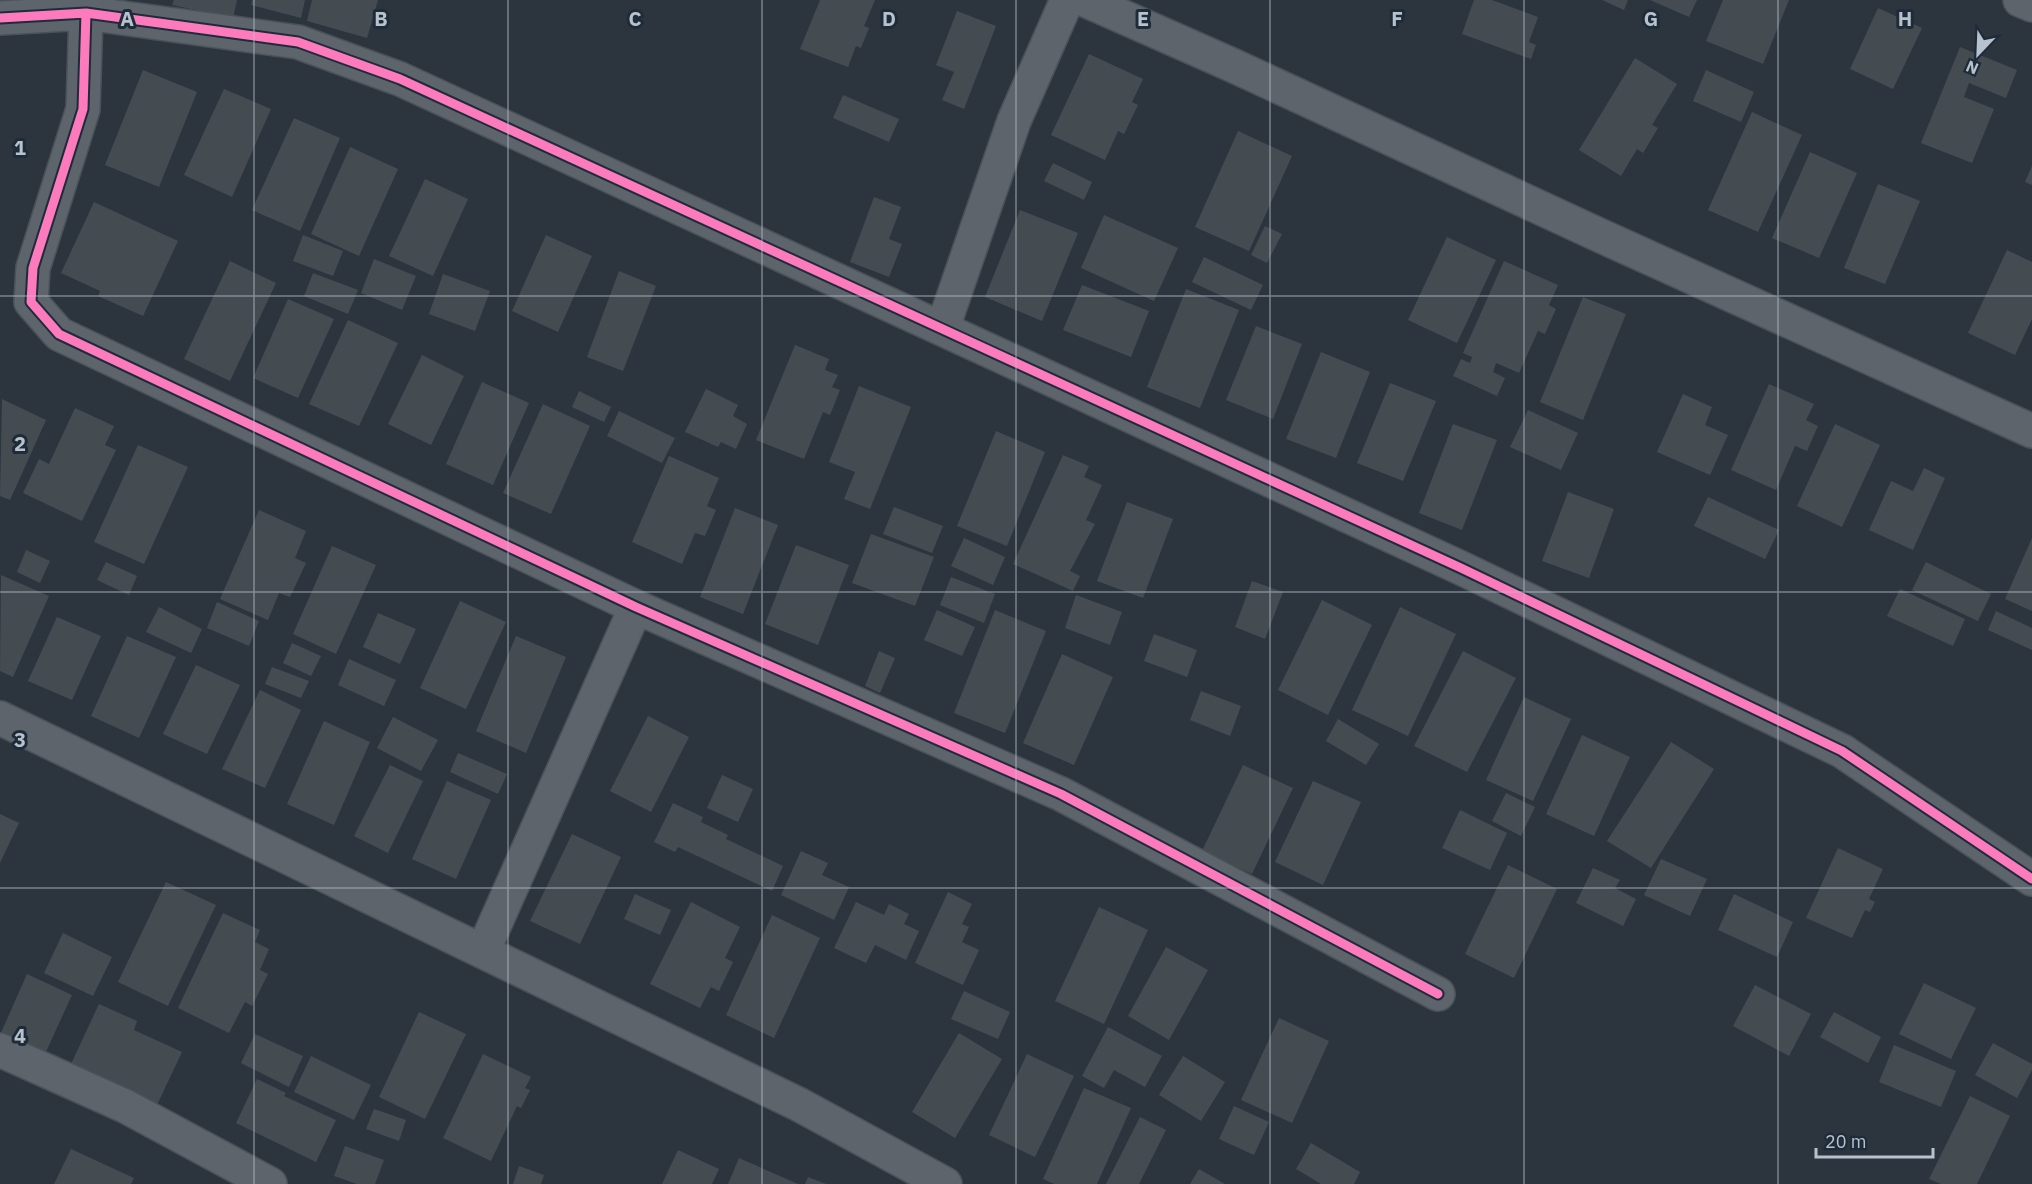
<svg xmlns="http://www.w3.org/2000/svg" width="2032" height="1184" viewBox="0 0 2032 1184" font-family="'IBM Plex Sans',sans-serif">
<style>
.building{fill:#444c52}
.lines{fill:none;stroke-linecap:round;stroke-linejoin:round}
.minor-casing{stroke:#4b5158;stroke-width:36}
.minor{stroke:#5d646b;stroke-width:33}
.cycleway-casing{stroke:#1e2c3a;stroke-width:13}
.cycleway{stroke:#fd7abc;stroke-width:9}
.grid{fill:none;stroke:#b7c2ce;stroke-width:1.5;stroke-opacity:0.55}
.grid-label{font-size:20px;text-anchor:middle;font-weight:bold;fill:#b7c2ce;stroke:#1e2c3a;stroke-width:6;stroke-linejoin:round;paint-order:stroke}
</style>
<rect width="100%" height="100%" fill="#2c353e"/>
<path class="building" d="M174,0h63l-4,18 -61,-13z
M252,0h53l-4,18 -50,-13z
M312,0h66l-11,38 -60,-17z
M820,0h55l-11,26 5,2 -8,20 -5,-2 -8,21 -48,-18z
M1474,0h18l46,17 -9,25 7,3 -5,14 -69,-25z
M1602,0h26l-4,10z
M1650,0h47l-8,17z
M1723,0h66l-26,64 -57,-23z
M1878,8l44,20 -29,61 -43,-20z
M957,11l39,15 -32,83 -22,-9 12,-28 -18,-7z
M1960,47l57,23 -11,28 -37,-15 -5,14 30,12 -22,54 -51,-20z
M1089,54l54,25 -11,23 6,3 -14,29 -6,-3 -13,29 -54,-25z
M1635,58l42,26 -25,41 6,3 -15,25 -6,-4 -16,27 -42,-26z
M143,70l54,22 -38,95 -54,-22z
M1706,70l48,22 -13,30 -48,-21z
M224,89l47,20 -39,88 -48,-22z
M843,95l56,24 -10,23 -56,-24z
M1752,112l50,23 -44,97 -50,-22z
M294,118l46,20 -40,93 -48,-21z
M1238,131l54,25 -43,95 -54,-24z
M350,147l48,22 -39,87 -48,-22z
M1810,152l47,21 -38,85 -47,-20z
M1053,163l39,19 -8,18 -40,-19z
M2032,166v19l-7,-3z
M425,179l43,20 -35,77 -44,-20z
M1878,184l42,17 -35,83 -41,-16z
M874,197l27,10 -12,32 13,5 -13,33 -39,-15z
M94,202l84,39 -35,75 -45,-20 2,-5 -39,-18z
M1020,210l58,23 -36,88 -57,-24z
M1104,215l74,33 -24,53 -73,-33z
M1265,226l17,8 -15,29 -16,-8z
M303,235l40,16 -10,25 -40,-15z
M546,235l46,21 -34,76 -46,-21z
M1447,237l49,23 -39,83 -49,-23z
M2007,250l25,12v57l-17,36 -47,-22z
M1204,257l59,28 -12,25 -59,-28z
M374,259l42,17 -14,34 -41,-17z
M230,261l46,22 -46,98 -46,-22z
M1504,261l54,24 -9,20 7,4 -11,25 -7,-3 -19,42 -23,-10 -3,9 12,6 -8,18 -44,-20 8,-17 9,4 2,-6 -9,-4z
M619,271l37,15 -33,85 -36,-14z
M313,273l45,17 -10,24 -44,-18z
M443,274l47,17 -15,40 -46,-17z
M1082,285l67,26 -18,46 -68,-27z
M1186,289l53,21 -39,98 -53,-21z
M1583,297l43,17 -43,106 -43,-18z
M288,299l46,20 -36,79 -45,-20z
M348,320l50,23 -39,83 -50,-22z
M1256,326l46,18 -29,75 -47,-19z
M795,345l34,14 -4,11 13,5 -6,12 8,3 -10,25 -7,-3 -19,47 -48,-19z
M1321,352l49,20 -34,86 -50,-19z
M422,355l42,21 -33,69 -43,-21z
M482,382l47,21 -36,82 -47,-21z
M1390,383l46,18 -33,80 -46,-18z
M1769,384l45,20 -8,16 12,6 -11,25 -12,-5 -19,44 -45,-20z
M859,386l52,21 -41,102 -26,-10 11,-27 -26,-10z
M706,389l32,16 -5,11 14,8 -11,25 -15,-7 -3,5 -33,-15z
M579,391l32,16 -7,15 -32,-15z
M1683,394l29,13 -7,18 23,10 -18,40 -53,-23z
M2,399l44,21 -36,80 -10,-4z
M543,404l47,22 -39,88 -48,-21z
M75,408l39,18 -9,19 11,5 -34,71 -59,-28 16,-34 10,5z
M1528,410l50,23 -17,37 -51,-23z
M619,411l56,27 -13,25 -55,-27z
M1453,424l44,16 -35,90 -43,-17z
M1835,424l45,21 -38,82 -45,-21z
M996,431l49,21 -38,94 -50,-20z
M138,445l50,22 -44,97 -50,-22z
M1063,455l26,11 -5,11 18,8 -16,35 9,4 -25,47 10,5 -7,15 -60,-27z
M669,456l50,22 -12,28 9,4 -11,26 -10,-3 -13,31 -50,-22z
M1924,468l21,10 -32,72 -44,-20 22,-49 22,10z
M1568,492l46,17 -25,69 -47,-17z
M1708,497l71,33 -14,29 -71,-33z
M1127,502l46,17 -30,79 -46,-17z
M894,507l49,19 -11,27 -49,-19z
M735,508l43,17 -35,89 -43,-17z
M259,510l47,21 -11,27 11,5 -16,34 -11,-4 -11,27 -48,-21z
M871,534l63,23 -19,49 -63,-23z
M964,538l41,19 -12,28 -42,-19z
M2032,538v73l-27,-12z
M796,545l53,20 -31,80 -53,-21z
M332,546l44,19 -40,89 -43,-20z
M26,550l24,11 -10,22 -23,-11z
M106,562l31,14 -8,19 -32,-15z
M1926,562l65,32 -13,27 -66,-31z
M1,575l48,21 -36,81 -13,-6z
M951,577l44,17 -11,29 -44,-18z
M1252,581l31,11 -18,47 -30,-12z
M1900,589l65,30 -12,27 -66,-30z
M1076,595l46,17 -12,33 -45,-17z
M1322,600l50,25 -44,90 -50,-25z
M460,601l46,21 -40,87 -46,-21z
M217,602l42,19 -10,25 -42,-18z
M159,607l43,22 -11,24 -45,-21z
M1400,607l56,27 -48,102 -56,-26z
M937,610l38,17 -13,29 -38,-16z
M995,610l51,21 -41,102 -51,-20z
M1996,611l36,17v22l-44,-20z
M378,613l38,16 -16,35 -37,-17z
M57,617l44,19 -29,64 -44,-19z
M1154,634l43,16 -10,27 -43,-16z
M127,636l49,21 -37,81 -48,-22z
M516,636l50,21 -40,96 -50,-22z
M292,643l29,13 -10,20 -28,-13z
M879,651l16,7 -15,35 -15,-7z
M1463,651l53,27 -49,94 -53,-26z
M1062,654l51,23 -39,88 -51,-22z
M349,659l47,21 -12,26 -46,-21z
M196,665l44,20 -33,69 -44,-20z
M272,667l37,14 -8,17 -36,-14z
M260,690l41,20 -36,78 -43,-19z
M1201,691l40,15 -11,30 -40,-16z
M1524,697l47,22 -38,82 -47,-21z
M648,716l41,21 -38,75 -41,-21z
M393,717l45,23 -17,31 -44,-23z
M1338,719l41,25 -13,21 -40,-24z
M324,721l46,21 -36,83 -47,-21z
M1582,735l48,22 -36,79 -48,-22z
M1671,742l43,27 -63,99 -44,-27z
M458,753l49,21 -9,20 -48,-22z
M390,765l33,16 -35,72 -34,-17z
M1243,765l50,23 -41,86 -50,-23z
M722,775l31,14 -15,33 -31,-14z
M447,781l44,19 -35,79 -44,-20z
M1313,781l48,21 -38,83 -48,-23z
M1506,793l29,14 -14,29 -29,-15z
M673,803l30,14 -2,5 27,13 -2,4 57,27 -11,25 -94,-44 -3,5 -21,-10z
M1460,810l47,23 -17,37 -48,-22z
M0,814l19,9 -19,40z
M572,834l49,23 -41,87 -50,-23z
M1838,848l45,21 -14,30 6,3 -5,10 -5,-2 -13,28 -46,-20z
M801,851l27,12 -6,12 27,12 -15,33 -53,-25z
M1661,859l46,20 -17,37 -46,-21z
M1508,865l49,24 -43,89 -49,-24z
M1593,868l27,12 -5,8 21,11 -13,27 -47,-23z
M166,882l50,23 -48,101 -50,-24z
M948,892l24,12 -10,20 7,3 -7,15 17,8 -16,35 -48,-22z
M635,894l36,16 -11,25 -36,-16z
M1734,894l59,28 -16,35 -59,-27z
M691,902l49,25 -15,31 8,4 -14,29 -8,-4 -11,21 -50,-24z
M856,902l28,13 5,-11 20,10 -5,10 15,7 -13,29 -31,-15 -9,18 -32,-15z
M1099,907l49,23 -44,94 -49,-23z
M223,913l37,17 -5,12 14,7 -9,21 8,4 -16,32 -7,-4 -16,31 -51,-25z
M772,915l48,23 -46,100 -48,-23z
M63,933l49,24 -19,39 -49,-23z
M1166,947l42,23 -39,70 -41,-24z
M27,974l45,21 -28,61 -44,-21z
M1924,983l52,25 -25,51 -52,-25z
M1755,985l56,29 -22,42 -56,-30z
M964,991l46,21 -12,27 -47,-20z
M99,1004l38,17 -3,9 48,22 -25,53 -86,-41z
M419,1012l47,22 -41,85 -46,-22z
M1834,1012l47,25 -13,26 -48,-26z
M1279,1018l50,23 -37,82 -51,-23z
M1108,1027l54,29 -17,31 -31,-17 -10,18 -22,-12z
M959,1033l43,26 -47,79 -43,-26z
M255,1034l48,22 -14,31 -48,-24z
M1993,1043l39,21v6l-15,28 -42,-23z
M1894,1045l62,26 -15,36 -62,-25z
M483,1054l48,23 -6,11 5,2 -9,18 -4,-2 -26,55 -48,-23z
M1027,1054l47,22 -39,81 -46,-22z
M311,1056l60,29 -17,35 -60,-28z
M1183,1056l42,26 -24,39 -42,-26z
M257,1079l29,14 -2,3 52,24 -20,42 -80,-39z
M1084,1088l47,20 -34,76h-43l-11,-5z
M1970,1096l40,20 -33,68h-36l-12,-5z
M1234,1106l35,16 -15,33 -35,-16z
M374,1109l32,11 -7,21 -33,-12z
M1140,1117l26,13 -27,54h-33z
M1311,1143l49,29 -6,12h-33l-25,-15z
M345,1146l39,14 -9,24h-18l-23,-8z
M71,1149l63,29 -3,6h-77z
M678,1150l41,19 -7,15h-50z
M739,1158l59,26h-70z
M519,1166l25,9 -3,9h-28z
M1199,1169l26,15h-35z
M808,1177l18,7h-21z"/>
<g class="lines">
<g class="minor-casing">
<path id="minor" d="M1085,0l147,65 367,170 433,196
M2020,0l12,5
M86,13l-3,96 -50,159 -2,34 28,32 577,273 425,187 377,200
M0,18l86,-5 212,29 102,37 1061,489 381,183 190,128
M943,327l71,-206 53,-121
M0,718l800,387 145,79
M483,951l153,-344
M0,1050l125,56 145,78"/>
</g>
<use href="#minor" class="minor"/>
<g class="cycleway-casing">
<path id="cycleway" d="M86,13l-3,96 -50,159 -2,34 28,32 577,273 425,187 377,200
M0,18l86,-5 212,29 102,37 1061,489 381,183 190,128"/>
</g>
<use href="#cycleway" class="cycleway"/>
</g>
<path class="grid" d="M254,0v1184M508,0v1184M762,0v1184M1016,0v1184M1270,0v1184M1524,0v1184M1778,0v1184M0,296h2032M0,592h2032M0,888h2032"/>
<g class="grid-label">
<text x="127" y="26">A</text>
<text x="381" y="26">B</text>
<text x="635" y="26">C</text>
<text x="889" y="26">D</text>
<text x="1143" y="26">E</text>
<text x="1397" y="26">F</text>
<text x="1651" y="26">G</text>
<text x="1905" y="26">H</text>
<text x="20" y="155">1</text>
<text x="20" y="451">2</text>
<text x="20" y="747">3</text>
<text x="20" y="1043">4</text>
</g>
<g transform="translate(1978 54) rotate(203)" stroke="#1e2c3a" stroke-width="4.5" paint-order="stroke">
<path d="M0-4.5L10 22L0 15L-10 22Z" fill="#b7c2ce"/>
<text y="-9" font-size="16" font-weight="bold" text-anchor="middle" fill="#b7c2ce">N</text>
</g>
<path d="M1816 1148v9h117v-9" fill="none" stroke="#b7c2ce" stroke-width="3"/>
<text x="1825" y="1148" font-size="18" fill="#b7c2ce" stroke="#1e2c3a" stroke-width="4.5" paint-order="stroke">20 m</text>
</svg>
